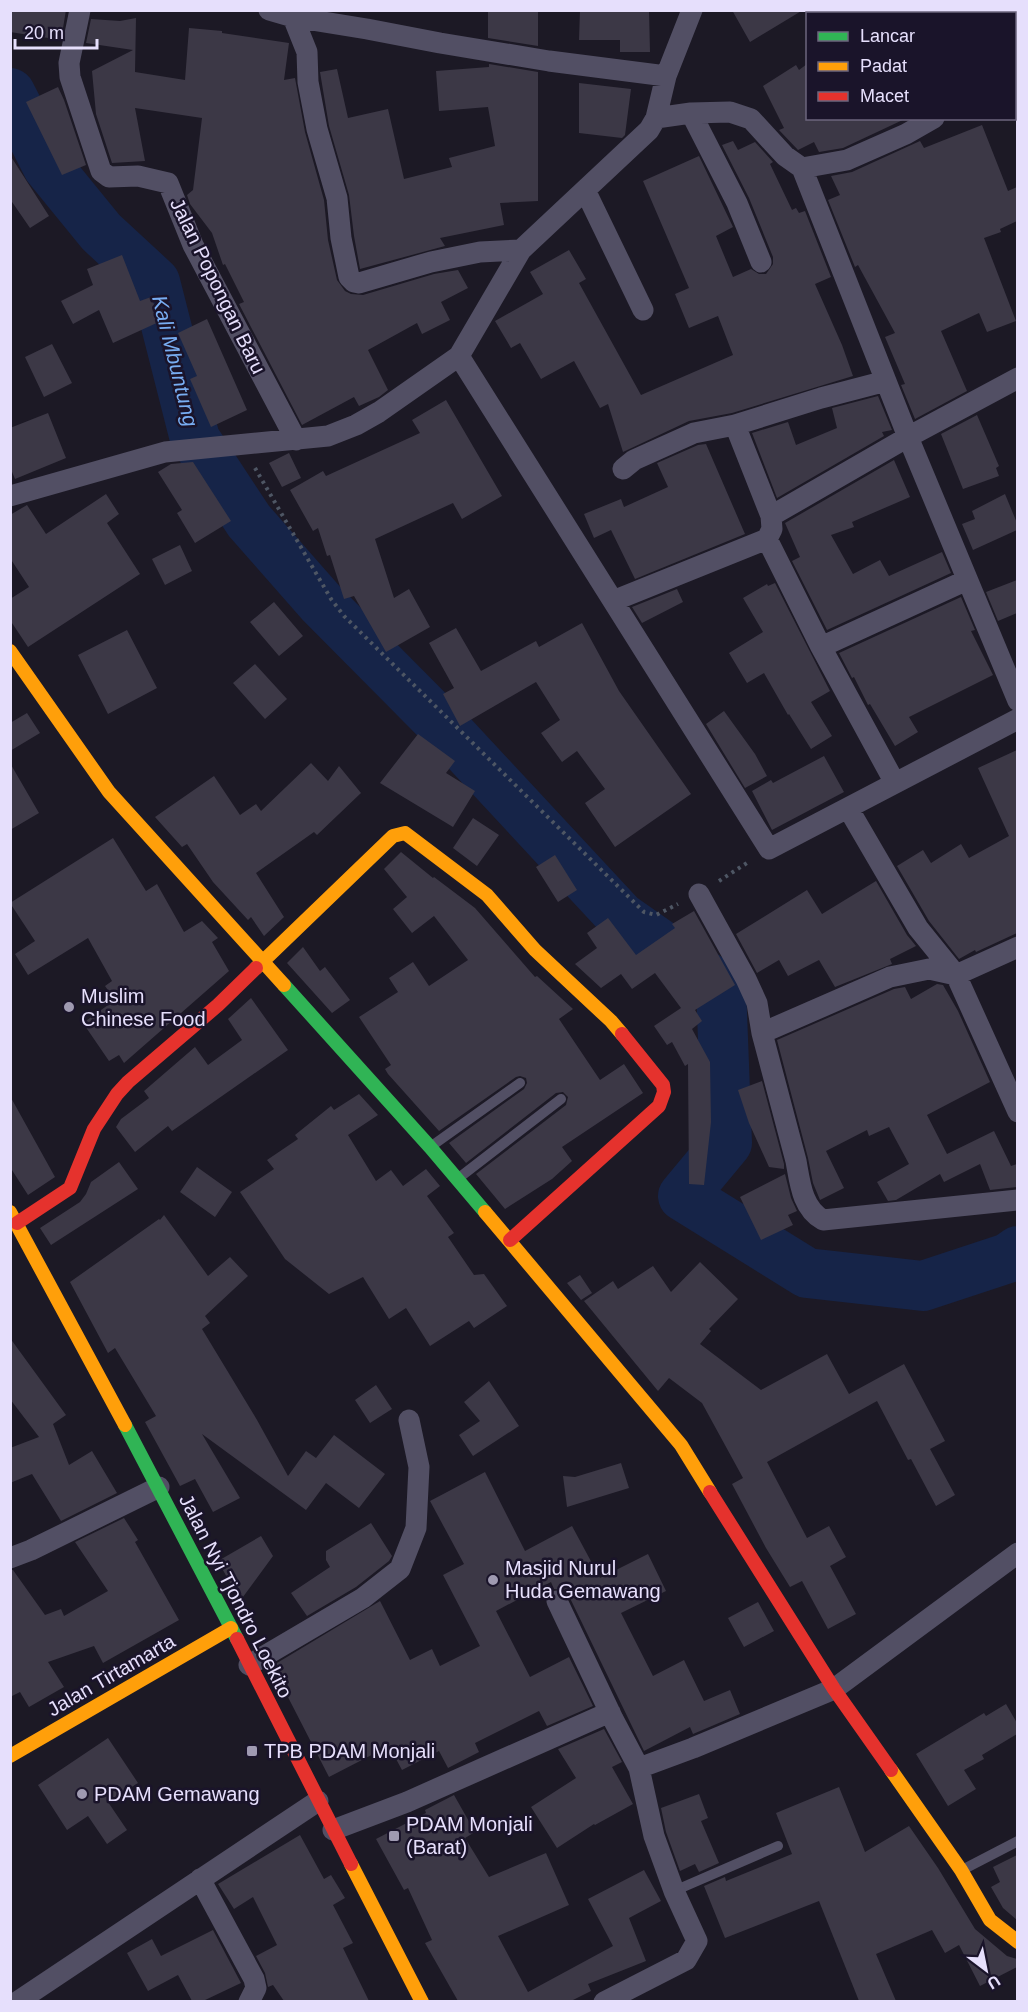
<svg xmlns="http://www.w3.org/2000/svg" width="1028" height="2012" viewBox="0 0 1028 2012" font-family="Helvetica,sans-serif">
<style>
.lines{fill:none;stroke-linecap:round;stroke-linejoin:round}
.river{stroke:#162448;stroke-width:50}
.building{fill:#3c3846}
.path{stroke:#4e5664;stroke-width:4;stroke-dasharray:3 4.5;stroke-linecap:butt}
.lane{stroke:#524f64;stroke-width:10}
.street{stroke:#524f64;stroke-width:21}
.fast{stroke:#30b455;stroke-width:14}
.slow{stroke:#ff9f0a;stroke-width:14}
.jam{stroke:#e5322d;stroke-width:14}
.poi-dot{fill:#9f9ab1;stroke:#1a142a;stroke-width:2}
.labels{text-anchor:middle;stroke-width:5;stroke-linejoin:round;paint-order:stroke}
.street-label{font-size:20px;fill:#e6dffc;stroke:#1a142a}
.poi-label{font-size:20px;fill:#e6dffc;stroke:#1a142a;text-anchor:start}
.water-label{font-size:21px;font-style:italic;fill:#78adf2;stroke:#1a142a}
</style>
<rect width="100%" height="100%" fill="#1c1925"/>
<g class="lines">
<path class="river" d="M10,93l38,74 53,65 54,50 40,157 54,82 73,83 127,128 172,185 100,70 6,156 -44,53 124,77 116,13 85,-28 10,-7"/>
</g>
<path class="building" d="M10,10h56l-5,30 -51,-8z
M488,10h50v36l-50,-8z
M580,10h69l1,42h-30v-12h-41z
M732,10h71l-53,32z
M136,18l-1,54 50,8 4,-52 33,3v2l67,10 -5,37 11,-2 10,54 19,68 4,40 9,40 8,11 6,3 12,1 71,-21 24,-4 10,18 -27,14 9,18 -28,14 -5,-11 -49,27 20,40 -9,7 -20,9 -5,-9 -52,28 -63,-121 5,-2 -19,-38 -2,1 -11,-32 -22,-29 -3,-9 6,-5 9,-72 -67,-10 10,53 -33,2 -16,-49 -4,-43 41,-21 -47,-7 5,-24 29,2z
M489,64l49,8v129l-38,2 4,22 -64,13 5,8 -85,23 -6,-33 -5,-41 -20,-69 -9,-54 17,-3 11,49 40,-9 16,70 48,-12 -3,-9 46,-12 -7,-39 -49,4 -3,-40 53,-4z
M807,64v54h100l-64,30 -24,4 -5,-10 -16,8 -19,-20 5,-2 -21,-42 33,-21 3,5z
M579,83l52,6 -6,46 -3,3 -43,-5z
M58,87l6,13 22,65 -24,10 -36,-73z
M982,125l26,66 9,-4v34l-17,8 1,3 -17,6 32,83 -29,11 -8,-19 -38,18 26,60 -52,28 -14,-34 4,-1 -20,-47 10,-4 -37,-68 -3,2 -27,-67 12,-5 -9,-19 21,-4 68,-31 4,7z
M733,141l5,9 17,-8 18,20 -3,2 22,46 4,-2 3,5 6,-2 26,66 -16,7 27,61 11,31 -121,37 -43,8 -66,31 -15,-48 -8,4 -26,-47 -33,18 -21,-36 -9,5 -16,-27 48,-27 -13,-22 39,-22 17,29 -7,4 62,112 92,-40 -15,-39 -29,12 -14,-34 14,-6 -46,-107 56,-25 34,71 -17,9 17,41 18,-8 8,5h7l7,-10v-7l-24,-59 -27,-53z
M10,155l39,61 -19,12 -20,-29z
M122,255l18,46 11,-4 10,24 -48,22 -14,-33 -26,14 -12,-23 32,-16 -6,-16z
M207,319l40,91 -36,17 -21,-48 7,-3 -19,-43z
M52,344l20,39 -28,14 -19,-40z
M878,396l14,34 -10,2 2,4 -107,62 -25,-65 36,-11 8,23 41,-17 -5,-20z
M446,400l56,96 -40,23 -9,-16 -78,36 19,59 15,-9 21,38 -44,25 -32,-56 -10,3 -14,-44 -3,1 -9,-28 -5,3 -23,-41 33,-19 3,5 94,-43 -8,-13z
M48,413l18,45 -51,21 -5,-12v-39z
M977,415l22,51 -3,2 3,8 -36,13 -22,-55z
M706,444l39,90 -110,45 -24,-49 -17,8 -10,-24 37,-15 3,8 44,-20 -11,-24 41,-18z
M289,453l12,25 -19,9 -13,-24z
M894,460l16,37 -58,25 2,5 -23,8 22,39 27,-14 9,16 53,-24 9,21 -124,57 -35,-69 8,-4 -15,-34z
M193,462l38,59 -36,22 -18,-30 5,-3 -24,-38 13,-8z
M106,494l13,20 -12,9 33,51 -112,73 -18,-27v-21l19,-12 -19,-29v-43l17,-10 19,29z
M1005,494l12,29v7l-44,20 -11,-26 13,-5 -3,-8z
M180,545l12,26 -27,14 -13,-26z
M1017,580v33l-19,8 -12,-29z
M775,583l55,108 -19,11 21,34 -21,13 -22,-35 -1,1 -24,-42 -17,10 -18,-30 34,-21 -20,-34 24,-14 1,2z
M677,589l6,13 -41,21 -10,-16z
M961,597l14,33 -4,1 22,44 -84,42 9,15 -23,14 -25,-42 -2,1 -14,-28 -2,1 -13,-25z
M274,602l29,34 -24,20 -29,-34z
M582,623l37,68 72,103 -76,53 -30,-44 20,-14 -28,-38 -15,11 -21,-29 19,-13 -24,-38 -76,44 -17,-32 11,-6 -25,-45 27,-15 25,43 55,-30 3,6z
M127,630l30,58 -49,26 -30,-59z
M255,664l32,35 -22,20 -32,-36z
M724,711l31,43 12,22 -22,12 -39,-64z
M27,713l13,20 -30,18v-28z
M418,734l37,27 -9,12 29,18 -22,36 -73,-44z
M1017,750v183l-41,19 -1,-2 -16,9 -30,-38 -32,-55 26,-16 8,13 30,-19 8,14 40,-22 -31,-68z
M824,756l20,36 -72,38 -20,-39 19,-11 2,3z
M10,763l29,50 -29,17z
M311,763l17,18 11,-15 22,27 -44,42 -3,-3 -58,41 28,44 -20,19 -13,-19 -3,3 -35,-38 -26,-38 -5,3 -27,-30 59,-41 26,39 16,-11 5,7z
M473,818l26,17 -22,31 -24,-18z
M113,838l33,53 11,-7 27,48 18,-11 16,17 -6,4 17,29 -105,92 -5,-8 -10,6 -26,-38 32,-23 -10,-14 7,-5 -24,-43 -60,37 -13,-21 20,-13 -25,-38z
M401,852l32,26 1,-1 41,31 60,69 2,-1 36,33 -14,10 41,61 24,-16 19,29 -81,54 10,14 -20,18 -47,30 -29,-35 90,-69 2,-8 -5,-5 -7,1 -90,70 -17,-20 75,-54 3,-6 -1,-5 -6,-2 -4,1 -77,54 -51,-57 -3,-5 6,-4 -32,-48 39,-25 -9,-14 24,-16 16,24 39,-26 -34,-44 -22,17 -19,-24 14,-12 -23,-28z
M555,855l22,35 -19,12 -22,-35z
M876,881l31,54 9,11 -26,13 2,5 -57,23 -16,-27 -31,16 -9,-16 -22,13 -21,-39 71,-44 15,24z
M694,911l41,74 -40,25 7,11 -10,8 18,33 1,60 -7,63 -15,-1 -1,-120 -3,2 -13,-24 -5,3 -13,-19 27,-18 -26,-35 -23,16 -11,-15 -20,14 -26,-24 22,-16 -10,-15 21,-15 28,37 39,-27 -3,-4z
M303,947l17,24 5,-4 25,33 -18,13 -45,-50z
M937,984l6,1 15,26 32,71 -63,33 20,39 47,-23 17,35 6,-2v23l-27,3 -10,-26 -36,18 -4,-8 -44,26 -8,1 -11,-19 32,-18 -20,-37 -20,9 -2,-6 -41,21 18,37 -24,12 -7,-17 -5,-25 -31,-118 117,-51 11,-2 6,12z
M251,998l37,52 -116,81 -4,-5 -33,26 -19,-25 5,-8 28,-21 -5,-7 51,-44 13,18 34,-25 -14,-21z
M762,1081l22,83v5l-15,-2 -20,-44 -11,-33z
M359,1094l19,21 -30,20 28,46 15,-11 12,16 23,-17 14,17 -13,10 27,37 -6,4 26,38 10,-1 23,32 -33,22 -5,-7 -39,25 -24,-38 -17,11 -26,-42 -34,17 -44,-35 -45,-67 34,-23 -7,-9 31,-21 -3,-4 36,-29 3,4z
M10,1096l45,81 -27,18 -18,-28z
M119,1162l19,27 -87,56 -11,-17 40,-26 6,-8 5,-12z
M197,1167l35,25 -17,25 -35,-25z
M785,1174l6,24 6,13 -9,4 5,10 -32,15 -21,-43z
M164,1215l44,61 22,-19 18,19 -43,40 5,7 -8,6 55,91 31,56 18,-25 10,7 18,-23 51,39 -26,34 -33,-25 -20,27 -104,-76 38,64 -27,14 -18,-33 -15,7 -35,-64 11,-6 -41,-68 -7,5 -38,-71 89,-63 1,1z
M700,1262l38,37 -29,30 2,2 -11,13 61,46 66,-36 22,40 55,-30 41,77 -15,8 25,46 -19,11 -25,-47 -3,1 -31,-59 -110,61 40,76 22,-12 17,31 -16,9 26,48 -28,15 -26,-48 -12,6 -24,-39 -34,-64 11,-6 -41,-75 -33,-25 -11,13 -74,-90 29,-20 5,8 35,-23 18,26z
M580,1275l12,18 -11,7 -14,-17z
M10,1338l56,77 -13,9 16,41 23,-14 25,42 -56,28 -29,-47 -22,9v-35l29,-11 -29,-38z
M489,1381l30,45 -46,30 -14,-21 21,-14 -16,-19z
M376,1385l16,24 -22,14 -15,-23z
M621,1463l8,25 -62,19 -4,-31 12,1z
M485,1472l40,79 47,-25 28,52 48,-24 18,37 -45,22 32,63 31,-16 20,41 26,-11 10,24 -47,20 -3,-7 -46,24 -75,-155 -5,-6 -10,-1 -3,-7 -55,29 34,66 39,-20 24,49 -46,20 -8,-15 -64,32 4,9 -31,16 -9,-17 -37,19 -13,-24 -60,31 -57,-111 108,-65 30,59 22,-11 8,17 40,-20 -37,-71 21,-11 -34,-63z
M124,1518l14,22 -3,2 44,78 -76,43 -9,-17 -46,16 16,25 -35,20 -9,-15 -10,5v-127h3l32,45 16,-6 3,7 44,-25 -33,-49z
M371,1523l21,33 -3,5 -33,26 -49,29 -16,-23 39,-26 -4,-7v-9z
M261,1536l12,20 -33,45 -22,-40z
M758,1602l16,29 -30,16 -16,-29z
M1006,1704l11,19v11l-35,21 2,4 -20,11 12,19 -28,17 -32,-52 68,-41 2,3z
M604,1729l18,33 -10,5 21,37 -38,21 -1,-1 -37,24 -26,-41 45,-29 -18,-29z
M108,1738l30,45 -30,19 19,28 -20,14 -19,-28 -21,14 -29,-45z
M839,1787l26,65 44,-26 29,42 37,61 32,27 10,3v8l-37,19 -21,-41 -14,8 -13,-23 -56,24 20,47h-37l-40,-100 -94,37 -21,-52 21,-9 1,4 66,-27 -16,-41z
M699,1794l9,24 -7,3 18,42 -20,9 -4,-8 -15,7 -14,-39 -5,-24z
M454,1795l21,37 -10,6 24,39 57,-24 23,52 -71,31 30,56 85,-46 -25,-47 56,-29 17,31 -32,17 17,43 -58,23 3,7 -20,10h-113l-33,-58 7,-3 -24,-52 -4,2 -28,-51 50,-26 -1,-3z
M300,1835l24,44 7,-4 14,23 -12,7 20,38 -10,5 26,53h-85l-11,-16 -5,2 -3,-14 -9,-17 21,-11 -24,-48 -19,12 -16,-25z
M1017,1855v65l-14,-12 -12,-21 9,-5 -7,-15z
M213,1930l28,53 -38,18h-11l-14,-26 -30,16 -21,-38 25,-14 9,17z"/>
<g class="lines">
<path class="path" d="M255,468l76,131 13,17 300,296 12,3 22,-11
M719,881l31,-20"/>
<path class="lane" d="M433,1145l87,-62
M460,1177l101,-78
M964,1869l54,-28
M674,1891l104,-45"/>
<path class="street" d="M80,10l-11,53 1,14 31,94 8,6 29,-1 30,7 25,62 103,195
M269,10l24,7 74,12 73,14 109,18 117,15
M293,17l14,35 1,30 9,47 20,69 4,40 8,39 5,5 5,1 72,-21 49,-10 41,-2
M1014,62l4,-2
M691,113l46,90 24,59
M656,118l35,-5 39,-1 21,7 34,37 17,12 45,-8 59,-26 28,-16
M802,168l106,269 110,264
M585,190l58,120
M459,356l310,493 249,-130
M735,425l36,91 1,13 -5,10 54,108 74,136
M623,469l11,-9 60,-27 41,-8 86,-27 65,-17
M10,496l155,-44 163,-16 28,-11 23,-13 80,-56 62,-106 128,-120 7,-12 10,-42 26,-66
M771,516l137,-79 110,-59
M613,601l154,-62
M821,647l146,-67
M699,894l47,85 11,24 5,30 34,128c4,22 6,47 27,59l195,-20
M1018,947l-62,28 62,137
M762,1033l128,-56 39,-8 27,6 -38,-47 -70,-120
M10,1558l21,-8 128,-63
M557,1601l56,118 26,49 15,68 20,55 23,50 -11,19 -82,42
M249,1665l114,-67 37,-29 16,-41 3,-61 -10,-47
M639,1768l54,-20 141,-59 184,-136
M333,1830l74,-28 203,-90
M200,1879l54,100 2,9 -7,14
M17,2002l301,-201"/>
<path class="fast" d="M284,985l146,162 55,65
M125,1425l112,214"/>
<path class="slow" d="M10,651l99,141 175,193
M256,968l137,-132 12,-3 82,62 48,55 76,71 11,13
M10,1212l115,213
M485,1212l196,233 29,47
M10,1756l221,-128
M891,1770l70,100 29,50 28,22
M351,1864l71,138"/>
<path class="jam" d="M17,1223l53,-35 24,-59 23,-35 11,-12 90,-77 38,-37
M510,1240l149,-134 5,-14 -1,-7 -41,-51
M710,1492l124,197 57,81
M237,1639l114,225"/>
</g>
<g class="poi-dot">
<circle cx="69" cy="1007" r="6"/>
<circle cx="493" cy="1580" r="6"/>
<rect x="246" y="1745" width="12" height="12" rx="3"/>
<circle cx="82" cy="1794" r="6"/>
<rect x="388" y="1830" width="12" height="12" rx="3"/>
</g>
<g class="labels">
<g class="street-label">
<text transform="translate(218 286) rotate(64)" y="7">Jalan Popongan Baru</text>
<text transform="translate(236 1596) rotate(63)" y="7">Jalan Nyi Tjondro Loekito</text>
<text transform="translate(111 1675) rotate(-30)" y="7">Jalan Tirtamarta</text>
</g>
<g class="poi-label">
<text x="81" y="1003">Muslim<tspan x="81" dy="23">Chinese Food</tspan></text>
<text x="505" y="1575">Masjid Nurul<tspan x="505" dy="23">Huda Gemawang</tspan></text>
<text x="264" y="1758">TPB PDAM Monjali</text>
<text x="94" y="1801">PDAM Gemawang</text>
<text x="406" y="1831">PDAM Monjali<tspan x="406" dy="23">(Barat)</tspan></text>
</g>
<g class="water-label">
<text transform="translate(175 361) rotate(76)" y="7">Kali Mbuntung</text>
</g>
</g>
<rect width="1028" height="2012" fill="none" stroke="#e6dffc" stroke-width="24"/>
<rect x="806" y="12" width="210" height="108" fill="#1a142a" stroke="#6c657e" stroke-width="1.5"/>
<rect x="818" y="32" width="30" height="9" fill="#30b455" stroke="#6c657e" stroke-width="1.5"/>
<text x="860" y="42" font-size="18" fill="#e6dffc">Lancar</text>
<rect x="818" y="62" width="30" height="9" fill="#ff9f0a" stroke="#6c657e" stroke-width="1.5"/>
<text x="860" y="72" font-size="18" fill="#e6dffc">Padat</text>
<rect x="818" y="92" width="30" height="9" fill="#e5322d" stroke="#6c657e" stroke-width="1.5"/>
<text x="860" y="102" font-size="18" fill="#e6dffc">Macet</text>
<g transform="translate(986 1970) rotate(148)" stroke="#1a142a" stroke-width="4.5" paint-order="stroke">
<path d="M0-4.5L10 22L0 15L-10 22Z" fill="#e6dffc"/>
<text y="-9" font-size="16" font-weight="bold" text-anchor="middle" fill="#e6dffc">U</text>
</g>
<path d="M15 39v9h82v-9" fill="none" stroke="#e6dffc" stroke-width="3"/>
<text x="24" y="39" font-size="18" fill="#e6dffc" stroke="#1a142a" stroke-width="4.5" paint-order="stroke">20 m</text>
</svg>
